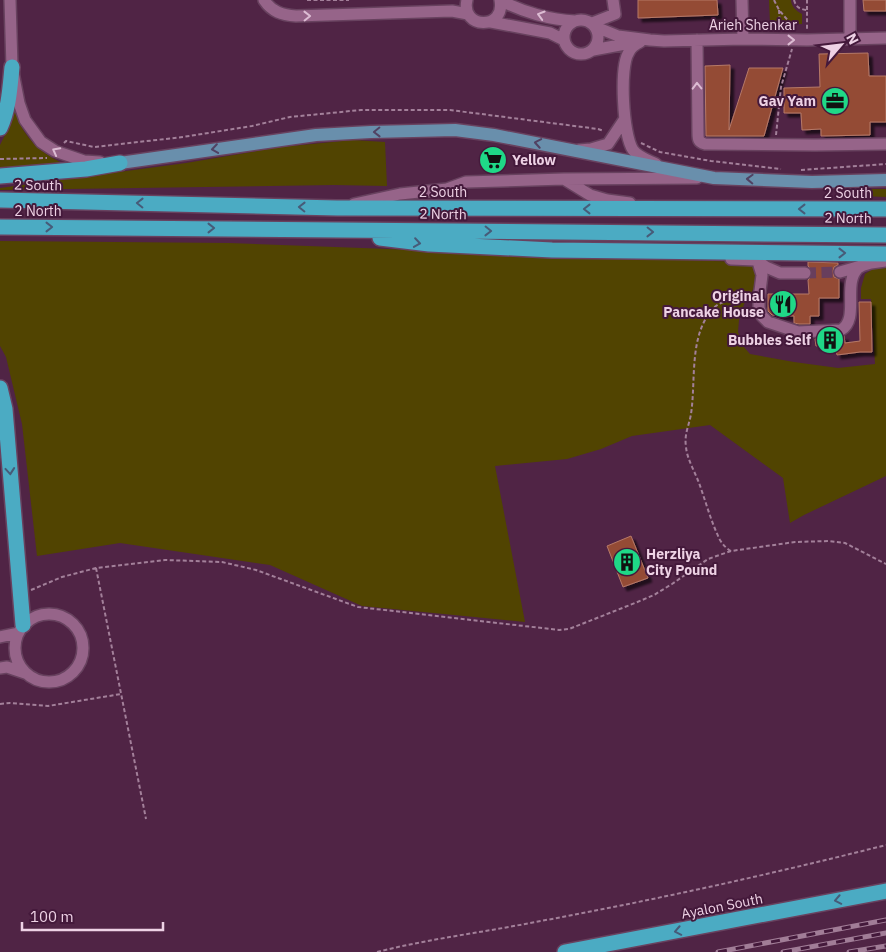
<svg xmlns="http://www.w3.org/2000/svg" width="886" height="952" viewBox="0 0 886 952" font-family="'IBM Plex Sans',sans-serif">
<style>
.green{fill:#514401}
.building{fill:#944c36;stroke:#b67967;filter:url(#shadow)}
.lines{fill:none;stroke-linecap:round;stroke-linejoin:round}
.minor-tunnel{stroke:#683e5d;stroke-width:11;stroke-dasharray:11 5.5;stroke-linecap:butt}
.minor-casing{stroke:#68425f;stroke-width:14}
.major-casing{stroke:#68425f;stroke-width:15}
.highway-casing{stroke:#68425f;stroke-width:18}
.path{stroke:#a3809a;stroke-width:2;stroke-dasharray:4 2.5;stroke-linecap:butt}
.minor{stroke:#966489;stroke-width:11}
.major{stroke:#698fac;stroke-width:12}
.highway{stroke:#4babc3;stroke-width:15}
.rail-casing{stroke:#a17d97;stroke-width:5}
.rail{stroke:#44193b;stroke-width:3;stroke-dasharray:9;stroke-linecap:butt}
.oneway{stroke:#dcbcd3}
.oneway2{stroke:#514263}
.oneway3{stroke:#475b78}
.labels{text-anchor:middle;stroke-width:4;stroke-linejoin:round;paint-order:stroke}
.street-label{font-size:14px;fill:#eed2e5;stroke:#44193b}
.poi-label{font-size:14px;font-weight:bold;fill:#eed2e5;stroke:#44193b;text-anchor:end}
</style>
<defs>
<filter id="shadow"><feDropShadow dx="4" dy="4" stdDeviation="1" flood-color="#0009"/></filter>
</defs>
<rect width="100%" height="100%" fill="#502445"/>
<path class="green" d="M769,0h22c0,6 5,11 11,14v10h-32z
M13,101c2,7 4,16 7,23 10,20 27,33 47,41l-67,6v-26l4,-8 7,-17z
M353,140l32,2 2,44 -53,-1 -334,5v-2l186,-25 95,-16z
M862,189h24v8l-24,-1z
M0,241l229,2 512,19 14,2 2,18 -7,13 -6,9 -5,16 -1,12 5,14 7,8 44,8 44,6 37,-4 -4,-65h-10v-11l4,-14 8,-5 13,-1v208l-82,39 -14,8 -7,-45 -73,-53 -78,11 -31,13 -34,10 -72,7 30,156 -163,-16 -92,-41 -150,-22 -83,13 -15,-132 -16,-67 -6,-11z"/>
<path class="building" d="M638,0h79l1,15 -80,3z
M863,0h23v11h-22z
M868,53l1,23h17v46h-16v13l-49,1v-7l-19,1 -1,-17h-17v-25l36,-1 -1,-33z
M730,65l-1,65 20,-62h34l-19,68h-58l-1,-70z
M808,262l30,1v2l-4,2 -1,4 1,6 5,2v19h-20v18h-9v8h-11l-5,-1v-7l-22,-1 -4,-4v-17h41l-1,-14 4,-4v-3l-1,-4 -3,-3z
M859,302h12l1,50h-12l-23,3 -2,-11 -19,2 -1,-7 26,-2 3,-1 1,7 15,-2z
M631,536l17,42 -25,9 -16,-41z"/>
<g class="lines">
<path class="minor-tunnel" d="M805,273l35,-1"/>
<g class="minor-casing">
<path id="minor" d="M10,0l2,67 7,36 6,17 16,22 14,9 29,10 16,1
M264,0c8,12 18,15 32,16l156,-5 16,3
M467,0c-7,29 39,31 33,0
M500,0c22,12 51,20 75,21
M742,0l1,39
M564 37a17 17 0 1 1 34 0a17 17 0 1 1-34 0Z
M491,22l59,11 14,7
M592,23l23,-9 -2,-14
M596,27l22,9 32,4 14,1 79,-2 64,1 79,-2
M850,39v-39
M697,40l1,93c0,6 0,9 7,11l110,1 71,-1
M640,42c-4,2 -9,5 -11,10 -10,14 -6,83 4,98 5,7 15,10 23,14
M593,50l43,-8
M579,150l12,-1 17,-5 16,-24
M564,179l133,-1
M354,204l46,-10 47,-5 19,-7 98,-3 26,16 17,5 23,3
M731,259l25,1 10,7 14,6h25
M758,262l4,13 -3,24v9l3,8 6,6 30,10 43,-2c19,-11 1,-46 17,-62 2,-1 4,-2 7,-4
M840,272l31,-9 15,-2
M15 648a34 34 0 1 1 68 0a34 34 0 1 1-68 0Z
M0,637l18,-4
M0,668l7,-1 18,6"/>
</g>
<g class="major-casing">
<path id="major" d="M120,163l196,-28 55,-3 84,-2 39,5 220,43 98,4 74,-2"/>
</g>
<g class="highway-casing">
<path id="highway" d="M0,128c9,-19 10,-41 12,-61
M0,176l86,-7 34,-6
M0,200l337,8 549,1
M0,227l886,8
M380,238l49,6 123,6 334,4
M0,388l5,21 18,216
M565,952l321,-61"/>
</g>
<path class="path" d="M307,0h42
M774,0l5,10 12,14v4
M794,0c2,7 5,9 13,10v19
M779,10l1,18
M807,10v-10
M776,135l5,-48 11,-38
M64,143l2,-2 28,6 89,-10 69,-11 38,-9 71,-7h89l148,19 6,2
M641,143l19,9 51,9 70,8
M0,159l47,-1
M801,170l85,-6
M731,551c-5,-3 -8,-6 -11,-11 -9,-18 -14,-38 -21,-57 -4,-11 -12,-24 -13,-36 -2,-13 3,-21 5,-33 5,-33 -2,-76 20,-103 8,-11 26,-13 38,-15
M96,568l50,251
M31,590l31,-13 34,-9 69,-8 57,2 34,8 102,37 201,23 10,-1 66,-26 19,-8 18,-11 36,-25 23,-8 64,-9 34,-1 16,2 41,21
M0,704l10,-1 38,3 73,-12
M377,952c51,-13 102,-19 153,-29 120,-22 238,-48 356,-78"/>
<use href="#minor" class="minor"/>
<use href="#major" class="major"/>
<use href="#highway" class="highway"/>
<g class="rail-casing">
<path id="rail" d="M718,952l168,-32
M783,952l103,-19
M849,952l37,-6"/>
</g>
<use href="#rail" class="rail"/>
</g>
<defs><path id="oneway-chevron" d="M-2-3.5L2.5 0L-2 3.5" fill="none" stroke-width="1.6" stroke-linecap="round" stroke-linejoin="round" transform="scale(1.25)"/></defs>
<g class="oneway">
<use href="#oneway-chevron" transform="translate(541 15) rotate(-164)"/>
<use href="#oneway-chevron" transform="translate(307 16) rotate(-1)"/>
<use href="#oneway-chevron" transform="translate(791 40)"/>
<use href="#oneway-chevron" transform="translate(697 86) rotate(-91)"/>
<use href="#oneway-chevron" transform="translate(56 151) rotate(-152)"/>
</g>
<g class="oneway2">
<use href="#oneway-chevron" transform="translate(377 132) rotate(179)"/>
<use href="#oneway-chevron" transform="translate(538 143) rotate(-170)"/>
<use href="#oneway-chevron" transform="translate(215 149) rotate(172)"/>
<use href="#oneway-chevron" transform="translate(750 179) rotate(-178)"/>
</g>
<g class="oneway3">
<use href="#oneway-chevron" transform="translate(140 203) rotate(-179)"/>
<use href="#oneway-chevron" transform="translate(302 207) rotate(-179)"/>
<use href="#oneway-chevron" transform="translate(587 209) rotate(-180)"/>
<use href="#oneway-chevron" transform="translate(802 209) rotate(-180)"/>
<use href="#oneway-chevron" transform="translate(49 227)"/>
<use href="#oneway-chevron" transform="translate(211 228)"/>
<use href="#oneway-chevron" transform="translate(488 231) rotate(1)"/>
<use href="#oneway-chevron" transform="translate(650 232) rotate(1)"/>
<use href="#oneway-chevron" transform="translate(417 243) rotate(8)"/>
<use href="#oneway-chevron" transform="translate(842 253)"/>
<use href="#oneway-chevron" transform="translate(10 471) rotate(85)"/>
<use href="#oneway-chevron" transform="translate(838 900) rotate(169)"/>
<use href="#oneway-chevron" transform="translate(678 931) rotate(169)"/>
</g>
<defs>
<g id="office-disc" transform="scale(1.4375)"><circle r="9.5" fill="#1fd887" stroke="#44193b"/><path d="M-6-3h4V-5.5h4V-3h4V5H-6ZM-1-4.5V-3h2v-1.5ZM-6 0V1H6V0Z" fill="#111"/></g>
<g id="supermarket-disc" transform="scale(1.4375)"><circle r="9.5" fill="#1fd887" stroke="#44193b"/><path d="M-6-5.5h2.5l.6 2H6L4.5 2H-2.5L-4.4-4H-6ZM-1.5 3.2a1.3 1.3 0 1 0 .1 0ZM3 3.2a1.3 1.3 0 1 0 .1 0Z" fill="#111"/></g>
<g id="restaurant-disc" transform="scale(1.4375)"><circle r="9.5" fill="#1fd887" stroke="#44193b"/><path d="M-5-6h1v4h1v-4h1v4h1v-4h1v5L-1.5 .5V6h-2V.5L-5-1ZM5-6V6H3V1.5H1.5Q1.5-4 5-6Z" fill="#111"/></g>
<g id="building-disc" transform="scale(1.4375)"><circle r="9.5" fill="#1fd887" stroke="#44193b"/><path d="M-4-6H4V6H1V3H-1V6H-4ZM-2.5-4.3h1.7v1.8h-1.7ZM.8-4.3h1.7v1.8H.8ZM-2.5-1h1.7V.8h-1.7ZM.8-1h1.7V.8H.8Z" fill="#111"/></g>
</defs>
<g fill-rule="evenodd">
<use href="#office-disc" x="835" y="101"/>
<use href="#supermarket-disc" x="493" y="160"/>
<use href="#restaurant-disc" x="783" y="304"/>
<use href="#building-disc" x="830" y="340"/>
<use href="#building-disc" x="627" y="562"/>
</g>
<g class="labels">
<g class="street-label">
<text x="753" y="30">Arieh Shenkar</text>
<text transform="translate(38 185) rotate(1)" y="5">2 South</text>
<text x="443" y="197">2 South</text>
<text x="848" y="198">2 South</text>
<text x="38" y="216">2 North</text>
<text transform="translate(443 214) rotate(1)" y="5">2 North</text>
<text transform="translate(848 218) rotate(1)" y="5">2 North</text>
<text transform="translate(722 906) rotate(-11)" y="5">Ayalon South</text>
</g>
<g class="poi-label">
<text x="816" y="106">Gav Yam</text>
<text x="512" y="165" text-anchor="start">Yellow</text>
<text x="764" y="301">Original<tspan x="764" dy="16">Pancake House</tspan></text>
<text x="811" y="345">Bubbles Self</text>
<text x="646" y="559" text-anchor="start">Herzliya<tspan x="646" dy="16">City Pound</tspan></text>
</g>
</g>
<g transform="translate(841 45) rotate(62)" stroke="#44193b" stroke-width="4" paint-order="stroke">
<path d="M0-4L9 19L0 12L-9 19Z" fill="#eed2e5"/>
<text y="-8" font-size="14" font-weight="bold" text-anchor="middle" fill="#eed2e5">N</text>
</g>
<path d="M22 922v8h141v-8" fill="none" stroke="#eed2e5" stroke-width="2.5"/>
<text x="30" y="922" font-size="15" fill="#eed2e5" stroke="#44193b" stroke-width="4" paint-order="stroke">100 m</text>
</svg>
